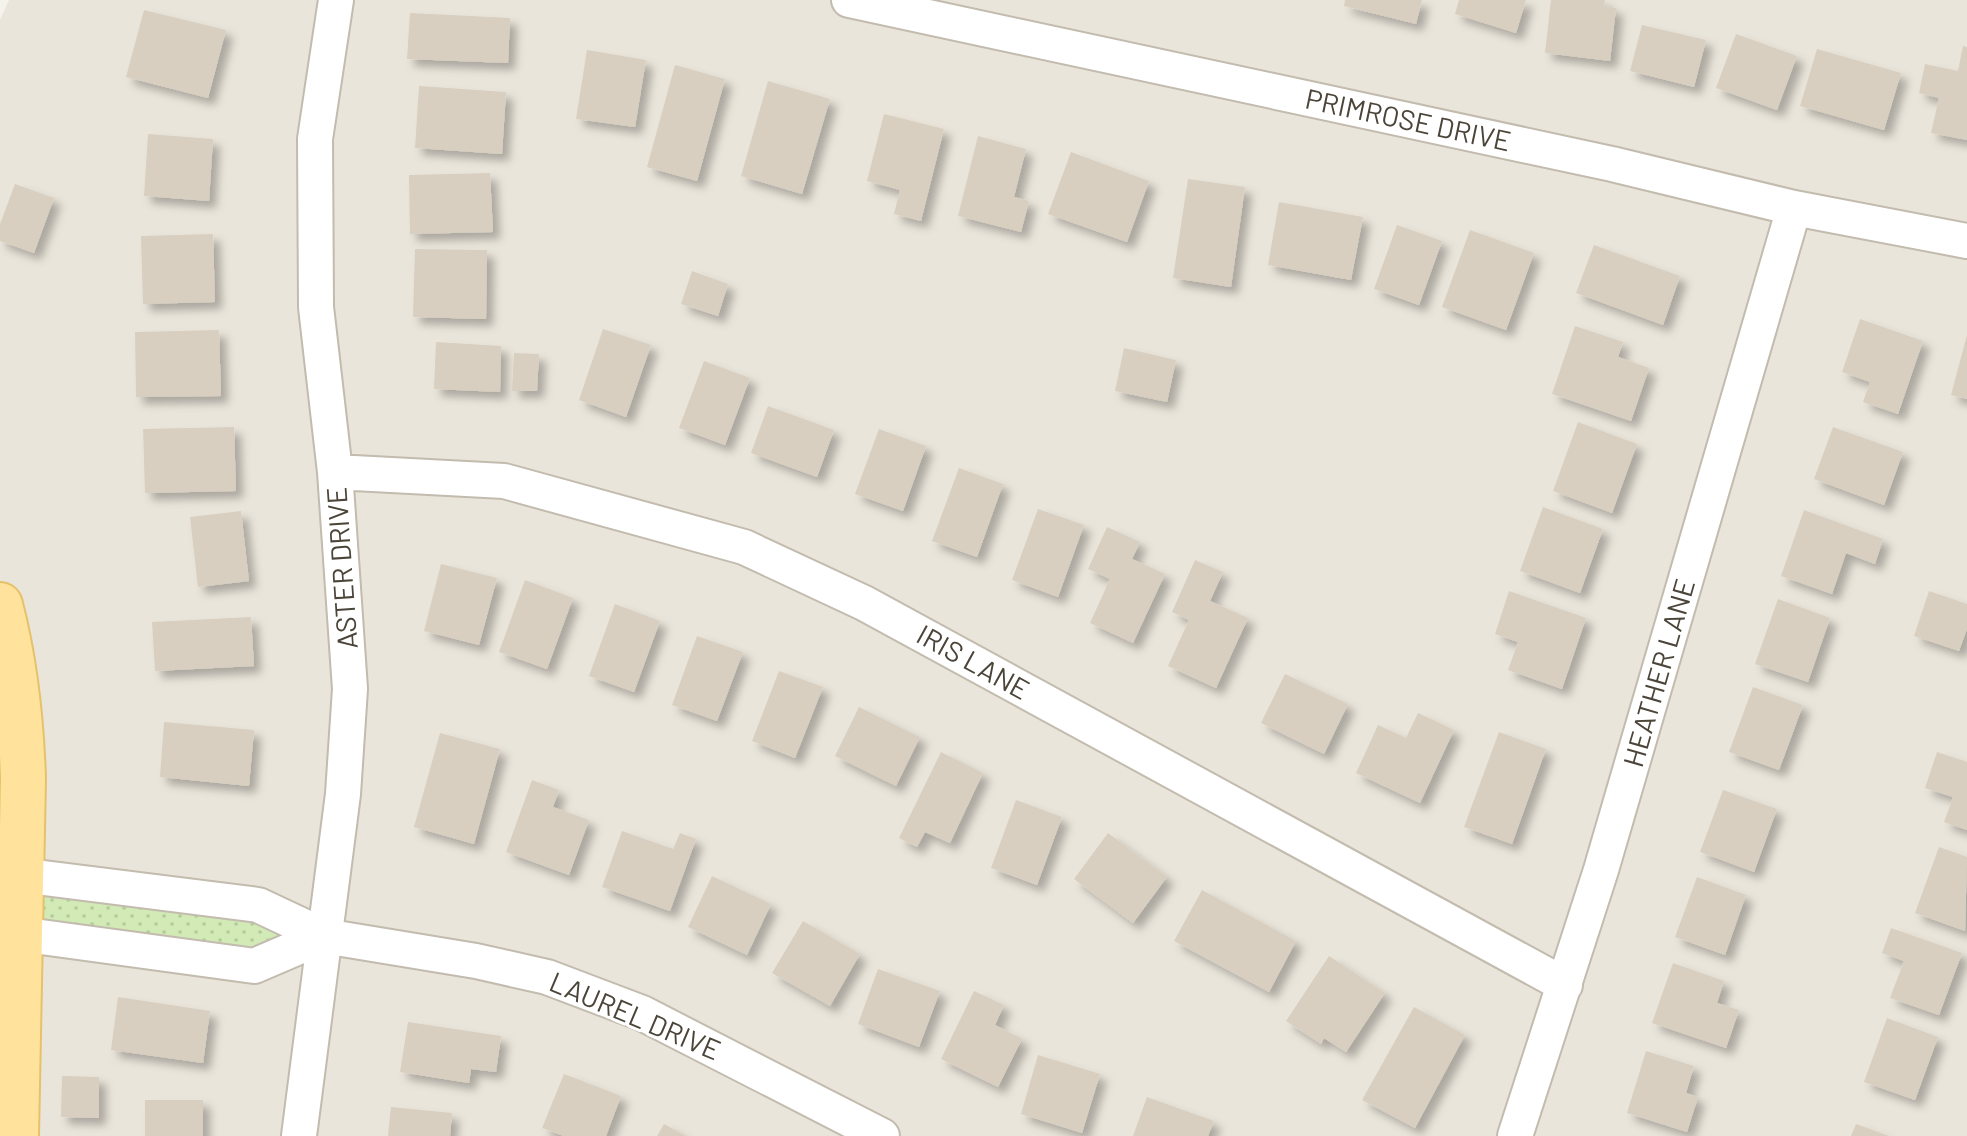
<svg xmlns="http://www.w3.org/2000/svg" width="1967" height="1136" viewBox="0 0 1967 1136" font-family="Barlow,sans-serif">
<style>
.residential{fill:#eae5da}
.grass{fill:url(#grass-dots)}
.building{fill:#d8cfc1;filter:url(#shadow)}
.lines{fill:none;stroke-linecap:round;stroke-linejoin:round}
.street-casing{stroke:#c2bbae;stroke-width:38}
.primary-casing{stroke:#e6c16a;stroke-width:48}
.street{stroke:#fff;stroke-width:34}
.primary{stroke:#ffe39c;stroke-width:44}
.labels{text-anchor:middle;stroke-width:6;stroke-linejoin:round;paint-order:stroke}
.street-label{font-size:28px;fill:#4b4439;stroke:#fff}
</style>
<defs>
<pattern id="grass-dots" width="8" height="8" patternUnits="userSpaceOnUse" patternTransform="scale(2)"><rect width="8" height="8" fill="#d2eab5"/><path d="M2 2h.1M6 6h.1" fill="none" stroke="#b6ca9c" stroke-width="1.8" stroke-linecap="round"/></pattern>
<filter id="shadow"><feDropShadow dx="7" dy="7" stdDeviation="4" flood-color="#0004"/></filter>
</defs>
<rect width="100%" height="100%" fill="#f6f3ec"/>
<path class="residential" d="M9,0h1958v1136h-1967v-1116z"/>
<path class="grass" d="M20,875l238,30 66,31 -70,30 -235,-32z"/>
<path class="building" d="M1345,0h77l-6,24 -72,-18z
M1459,0h67l-10,33 -61,-19z
M1551,0h54l-1,6 12,2 -6,53 -65,-8z
M144,10l82,20 -18,68 -82,-21z
M410,13l100,5 -2,45 -101,-4z
M1642,25l64,15 -12,47 -64,-16z
M1736,34l61,22 -20,54 -61,-22z
M1963,46l4,1v93l-36,-7 8,-35 -20,-5 6,-29 33,7z
M1817,49l84,24 -17,57 -84,-24z
M587,50l59,10 -11,67 -59,-8z
M675,65l50,14 -28,102 -50,-14z
M768,81l62,18 -28,95 -61,-18z
M419,86l87,6 -4,62 -87,-6z
M884,114l60,15 -23,92 -27,-7 6,-24 -33,-9z
M148,134l65,5 -4,62 -65,-5z
M978,136l48,13 -12,48 15,4 -8,31 -63,-16z
M1071,152l78,29 -22,61 -79,-28z
M490,173l3,59 -83,2 -1,-59z
M1188,179l57,8 -14,100 -58,-9z
M15,184l39,14 -20,55 -34,-12v-17z
M1279,202l84,15 -12,63 -83,-15z
M1397,225l45,16 -23,64 -45,-16z
M1470,230l64,23 -28,77 -64,-23z
M213,234l2,68 -72,2 -2,-68z
M1594,245l86,31 -17,49 -87,-32z
M415,249l72,1 -1,69 -73,-2z
M692,271l36,13 -10,32 -37,-12z
M1860,319l63,22 -25,73 -35,-12 7,-20 -28,-10z
M1575,326l48,16 -5,15 31,11 -18,53 -79,-27z
M603,329l48,16 -25,72 -47,-17z
M219,330l2,66 -85,1 -1,-65z
M1967,335v64l-16,-4z
M436,342l65,4 -1,46 -66,-3z
M1124,348l52,12 -9,42 -52,-11z
M514,353l25,1 -2,37h-25z
M704,361l46,17 -25,67 -46,-17z
M768,406l66,24 -17,47 -66,-24z
M1578,422l59,22 -25,69 -59,-22z
M234,427l2,64 -91,2 -2,-64z
M1833,427l70,25 -19,53 -70,-26z
M879,429l47,17 -23,65 -48,-17z
M959,468l44,16 -26,73 -45,-16z
M1543,507l60,22 -23,64 -60,-22z
M1038,509l46,16 -26,72 -46,-17z
M1804,510l79,29 -8,25 -29,-11 -14,41 -51,-18z
M241,511l8,70 -51,6 -8,-70z
M1107,527l33,15 -8,17 33,15 -32,69 -43,-20 20,-44 -22,-10z
M1195,560l28,12 -13,29 38,17 -32,70 -48,-22 21,-46 -17,-8z
M441,564l56,14 -18,67 -55,-14z
M525,580l48,18 -26,71 -48,-17z
M1509,591l77,27 -24,71 -54,-19 10,-28 -23,-8z
M1929,591l38,13v25l-8,22 -45,-15z
M1778,599l52,19 -22,64 -53,-18z
M615,604l45,17 -26,71 -45,-16z
M251,617l3,49 -99,5 -3,-49z
M697,636l46,16 -26,69 -45,-16z
M779,671l44,16 -28,71 -43,-17z
M1285,674l63,30 -24,50 -63,-31z
M1753,687l50,18 -24,65 -50,-18z
M859,707l61,30 -24,49 -61,-30z
M1418,713l36,17 -34,73 -64,-30 22,-48 28,13z
M164,722l90,8 -5,56 -89,-9z
M1499,732l47,17 -34,95 -48,-17z
M440,733l60,16 -26,95 -60,-17z
M941,752l42,21 -33,70 -25,-11 -8,15 -18,-9z
M1937,752l30,10v68l-23,-8 9,-25 -28,-9z
M532,780l27,10 -6,17 36,13 -20,55 -63,-23z
M1723,790l54,19 -23,63 -54,-20z
M1016,800l46,17 -25,68 -46,-17z
M622,831l51,18 7,-16 16,6 -26,72 -68,-24z
M1108,833l59,44 -34,46 -59,-44z
M1939,847l28,10 -2,74 -50,-18z
M712,876l59,28 -24,51 -59,-28z
M1697,877l49,18 -21,60 -50,-18z
M1202,890l94,51 -27,51 -95,-51z
M803,921l57,33 -30,52 -58,-33z
M1891,928l71,25 -23,62 -49,-17 14,-37 -22,-8z
M1329,956l56,37 -39,59 -22,-14 -3,6 -35,-23z
M1673,963l51,18 -7,22 22,7 -13,38 -74,-25z
M878,969l62,22 -21,56 -61,-23z
M974,991l30,14 -9,20 27,14 -24,48 -57,-28z
M118,997l92,14 -7,52 -92,-13z
M1414,1007l51,28 -50,93 -53,-28z
M1887,1018l51,19 -23,63 -51,-18z
M408,1022l93,14 -5,36 -25,-3 -2,14 -69,-11z
M1646,1051l48,15 -8,27 12,4 -11,35 -60,-19z
M1038,1055l62,19 -18,59 -61,-19z
M564,1074l57,22 -15,40h-42l-22,-8z
M62,1076l37,1v41l-38,-1z
M1147,1097l67,24 -6,15h-75z
M145,1100h58v36h-58z
M391,1107l61,6 -2,23h-62z
M664,1124l22,12h-29z
M1856,1124l33,12h-38z"/>
<g class="lines">
<g class="street-casing">
<path id="street" d="M849,0l763,164 182,44 173,33
M335,472l169,9 240,66 120,56 701,382
M1,884l19,-9 238,30 66,31 152,25 71,16 95,36 240,123
M0,923l19,11 235,32 70,-30
M299,1136l44,-342 7,-105 -15,-217 -19,-165 -1,-168 21,-139
M1515,1136l86,-266 193,-662"/>
</g>
<g class="primary-casing">
<path id="primary" d="M0,605c15,57 21,113 23,173l-7,358"/>
</g>
<use href="#street" class="street"/>
<use href="#primary" class="primary"/>
</g>
<g class="labels">
<g class="street-label">
<text transform="translate(1408 120) rotate(12)" y="10">PRIMROSE DRIVE</text>
<text transform="translate(342 568) rotate(-94)" y="10">ASTER DRIVE</text>
<text transform="translate(973 662) rotate(29)" y="10">IRIS LANE</text>
<text transform="translate(1659 673) rotate(-74)" y="10">HEATHER LANE</text>
<text transform="translate(635 1016) rotate(23)" y="10">LAUREL DRIVE</text>
</g>
</g>
</svg>
